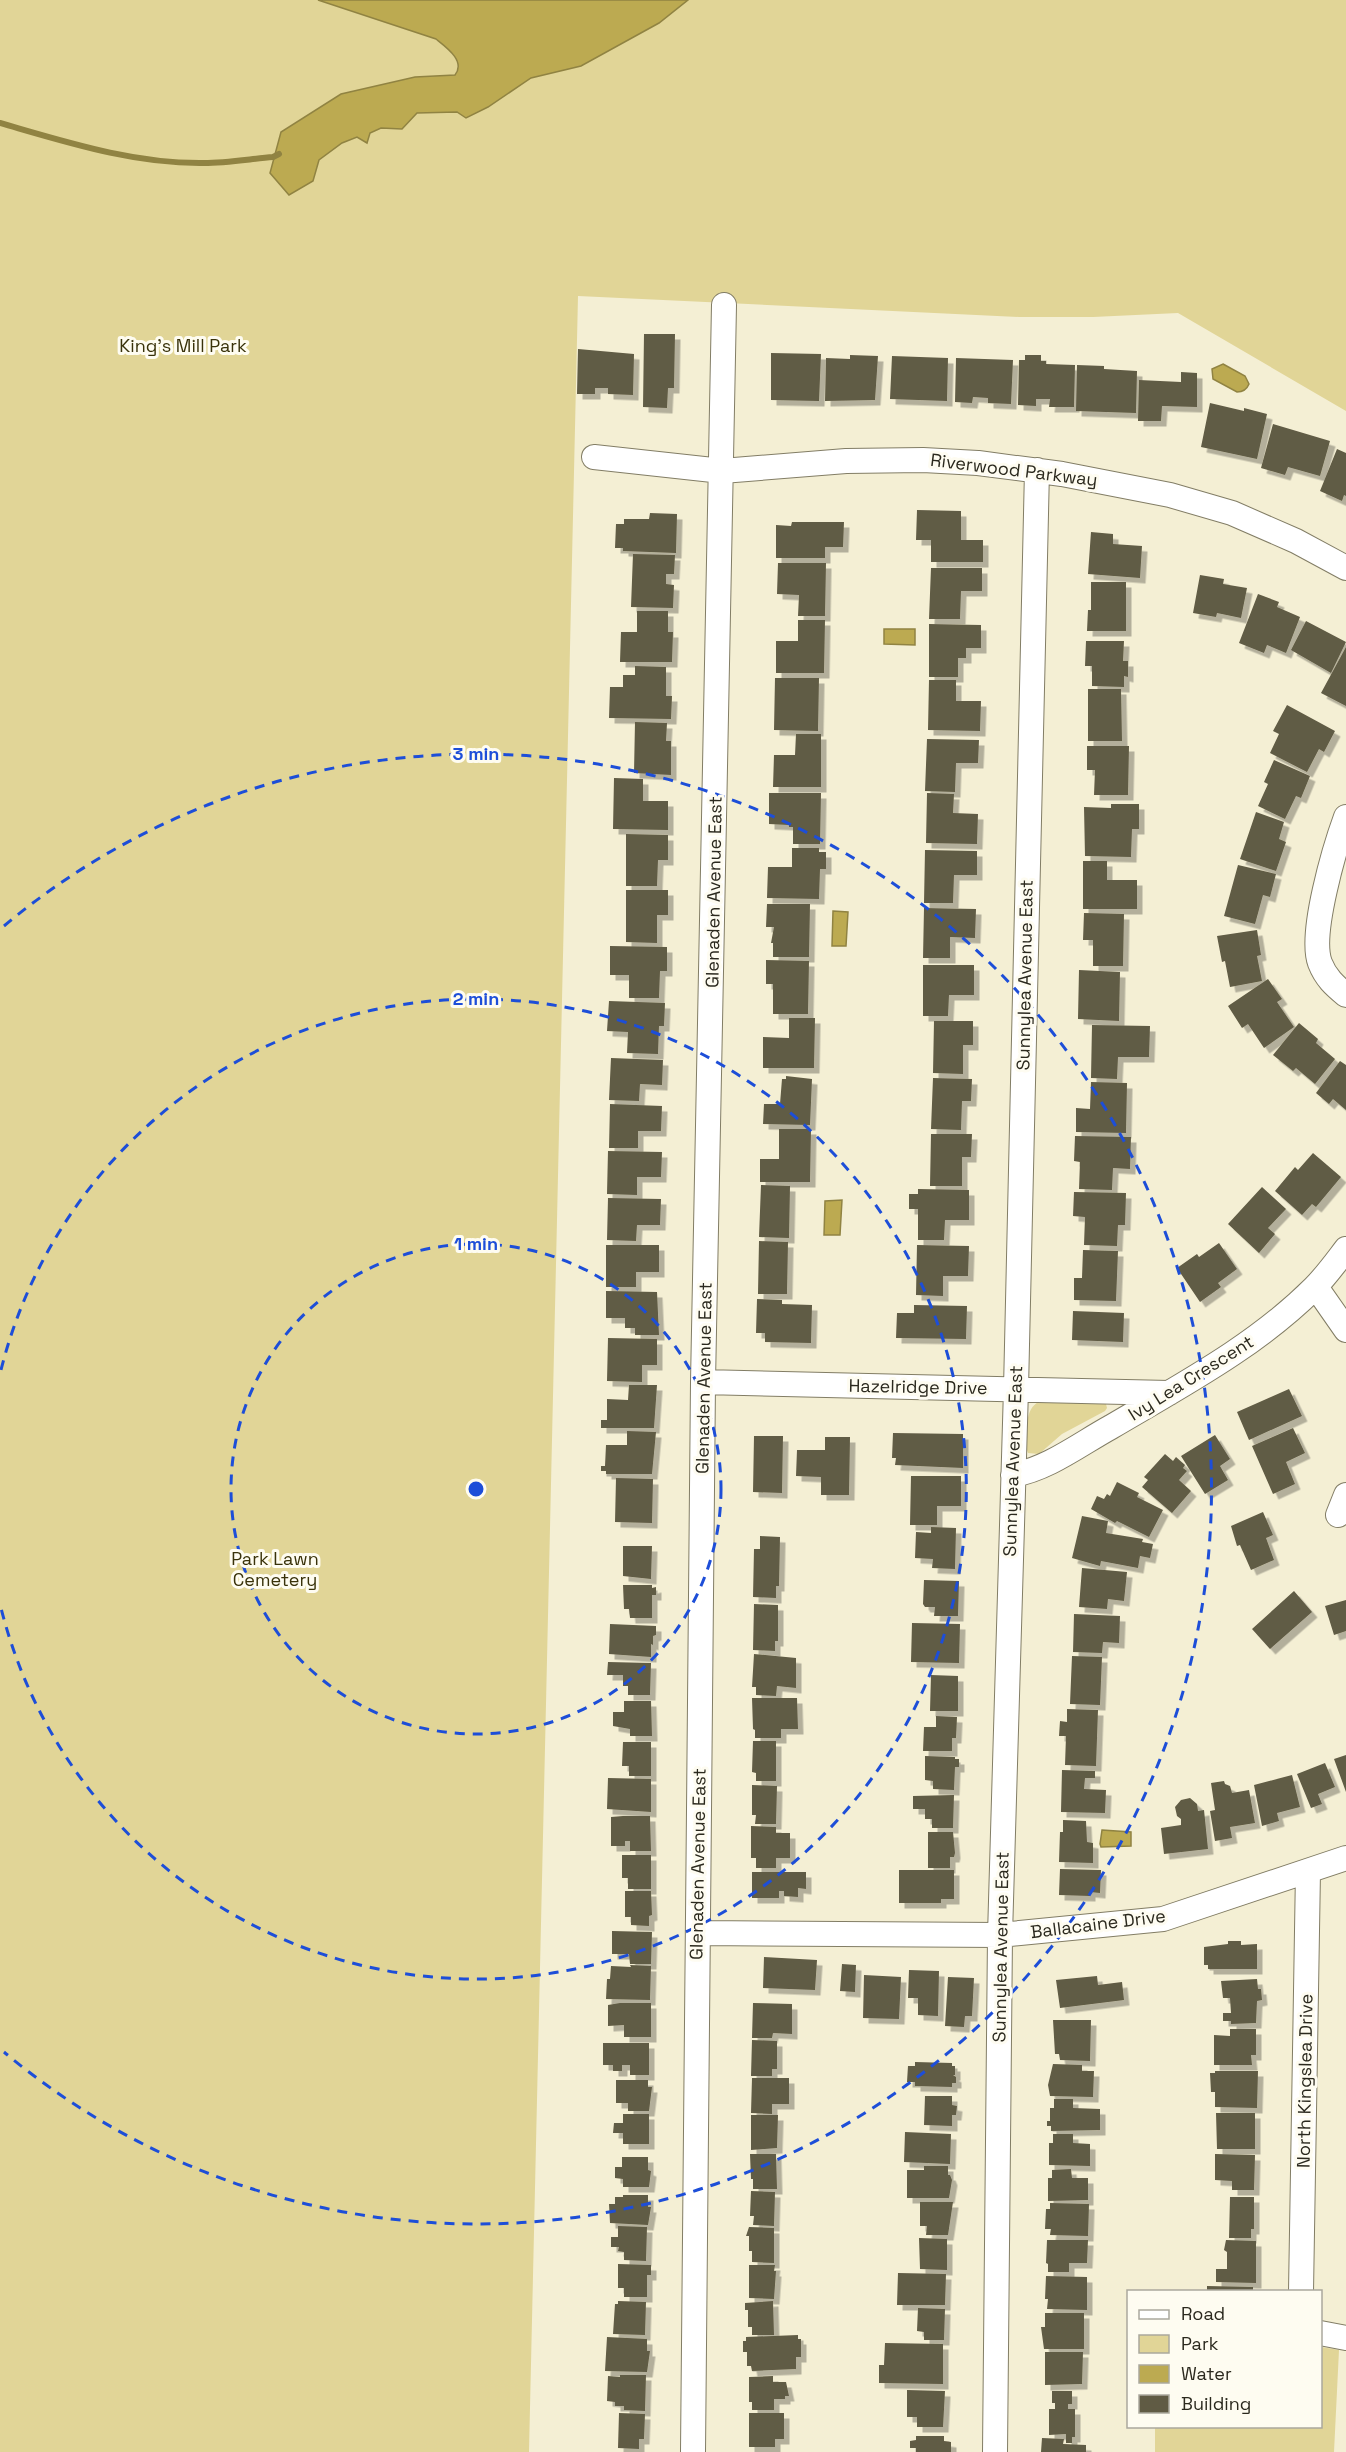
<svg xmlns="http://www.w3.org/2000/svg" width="1346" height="2452" viewBox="0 0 1346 2452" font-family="'Space Grotesk',sans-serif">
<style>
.green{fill:#e1d597}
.water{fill:#bcaa51;stroke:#908342;stroke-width:1.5}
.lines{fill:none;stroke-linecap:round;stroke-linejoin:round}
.stream{stroke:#908342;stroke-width:6}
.building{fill:#605b44;filter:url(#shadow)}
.minor-casing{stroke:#827d65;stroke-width:26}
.minor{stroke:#fff;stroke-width:24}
.ring{fill:none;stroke:#1d4ed8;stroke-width:3;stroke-dasharray:10 8}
.labels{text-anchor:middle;stroke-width:6;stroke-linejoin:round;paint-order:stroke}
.park-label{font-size:18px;fill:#39320a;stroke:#fefcf1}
.street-label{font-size:18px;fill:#2b291e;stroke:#fefcf1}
.centre{fill:#1d4ed8;stroke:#fefcf1;stroke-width:3}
.ring-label{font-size:18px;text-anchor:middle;font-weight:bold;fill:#1d4ed8;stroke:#fefcf1;stroke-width:6;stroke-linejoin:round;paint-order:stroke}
</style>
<defs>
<filter id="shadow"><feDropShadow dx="5.5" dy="5.5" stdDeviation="0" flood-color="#0004"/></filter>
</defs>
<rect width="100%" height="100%" fill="#f4efd4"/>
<path class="green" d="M0,0h318l118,39c10,8 29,22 19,36l-40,2 -74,17 -60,38 32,49 6,-21 23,-17 39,-15 21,1 14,-16 41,-1 31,-5 43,-29 50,-12 78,-43 29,-23h658v411l-168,-98 -85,4h-74l-441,-21 -49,2156h-529z
M1100,1401l6,3 1,4 -2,3 -43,23 -23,20 -11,-1 -2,-5c1,-14 -2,-40 13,-46z
M1321,2347l18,3 -5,102h-179v-25l165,-1z"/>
<path class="water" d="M318,0h370l-29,23 -78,43 -50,12 -43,29 -22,11 -9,-6 -40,1 -15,16 -21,-1 -11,5 -3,10 -10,-6 -15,6 -23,17 -6,21 -24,14 -19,-22 11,-41 60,-38 74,-17 40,-2c11,-14 -9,-28 -19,-36z
M1223,364l22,12 4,8c-2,5 -6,8 -12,8l-24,-13 -1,-10z
M884,629h31v16l-31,-1z
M833,911l15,1 -2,34h-14z
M842,1200l-2,35h-16l1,-34z
M1102,1830l29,2v14l-30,1 -1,-3z"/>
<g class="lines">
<path class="stream" d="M0,123c66,19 134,41 204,40 22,0 46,-4 69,-6l6,-3"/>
</g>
<path class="building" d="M644,334h31l-1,54h-6l-1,20 -24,-1z
M578,349l56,5 -1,41 -25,-1v-6h-13v6h-18z
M771,353l50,1 -2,47 -48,-1z
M850,355l28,1 -3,44 -50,1 1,-43 24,1z
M1025,355h16v6h5v3l29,1 -1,42h-25l1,-8h-14v7l-18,-1 1,-45h6z
M892,356l56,2 -1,43 -57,-2z
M956,358l57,2 -2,44 -23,-1v-5l-15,-1 -1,6 -17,-1z
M1077,365l27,1v3l33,2 -1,42 -60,-2z
M1181,372l16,1v34l-35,-1 -1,15h-23l1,-41 42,2z
M1210,403l34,8v-3l23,6 -10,45 -56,-12z
M1273,424l57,17 -10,35 -32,-9 -3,8 -24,-7z
M1337,449l9,4v43l-2,-1 -2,6 -22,-10z
M917,510l44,1v29h22v22h-52v-22h-15z
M650,513l27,1 -1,39 -53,-2v-3h-8l1,-24h8v-5h25z
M792,522h52l-1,25h-18v11h-49v-33l15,1z
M1091,532l22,2v10l29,2 -2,32 -52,-4z
M633,554l42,1 -1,19h-8v10l8,1 -1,23 -42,-1z
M778,563h48l-1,53h-27l1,-21 -22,-1z
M931,568h51v23h-21l-1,28h-31z
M1200,575l24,4 -1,5 24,4 -6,30 -24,-5 -1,4 -23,-4z
M1091,582h35v49h-39l1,-21h3z
M1258,594l21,8 -2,5 23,10 -14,36 -19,-8 -3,8 -25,-10z
M637,611h31v21h5l-1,30h-52l1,-30h16z
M798,620h27l-1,53h-48v-32h22z
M1306,621l40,21 -15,31 -40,-23z
M929,624l52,1v23h-15v10h-8v19h-29z
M1086,641h38l-1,20h5v16l-4,-1v11l-32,-1v-20h-7z
M1346,647v59l-25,-13z
M635,666l31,1v29h6l-1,23 -62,-1 1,-31h13v-12h12z
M775,678h44l-1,53 -44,-1z
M929,680h27v21h25l-1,30 -52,-1z
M1088,689h33l1,52h-34z
M1287,705l48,26 -11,21 -5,-3 -12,23 -37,-19 9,-19 -6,-3z
M635,722l32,1 -1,18h5v34l-37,-2z
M796,734h25v53h-48l1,-32h21z
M927,739l52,1 -1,23h-22l-1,29 -30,-1z
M1087,746h42l-1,49h-34l1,-25h-8z
M1274,760l36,16 -9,22 -5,-2 -11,23 -27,-13 10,-22 -4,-2z
M614,778l29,1v22h25v29l-55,-1z
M769,793h52l-1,51h-27v-17h-4v-2l-20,-1z
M927,793l27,1 -1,19 25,1 -1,30 -51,-1z
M1111,804h28v25h-7l-1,28 -46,-1 -1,-49 27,1z
M1256,812l28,10 -5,17 7,3 -10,29 -36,-12z
M626,834l42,1v25h-10l-1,26h-31z
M792,848h27v4h7v17h-6l-1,30 -52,-1 1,-31h24z
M925,850l52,1v24h-23l-1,28h-29z
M1083,861h24v19h30v29h-54z
M1238,865l38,9 -6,23 -7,-2 -8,29 -31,-8z
M626,890h42v25h-11v28l-31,-1z
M767,904h43l-1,53h-36v-14h-2l3,-16h-8z
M924,908l52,1 -1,29 -25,-1v21h-27z
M1084,913l40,1 -1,52h-30v-26h-10z
M1257,930l4,25 -4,1 5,25 -32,6 -5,-26 -3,1 -5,-26z
M610,946l57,1v24h-7l-1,27h-30v-23h-19z
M766,960l43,1 -1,53h-35v-30h-7z
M923,965h51v30h-25l-1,21h-25z
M1079,970l41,2 -1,49 -41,-2z
M1268,979l14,20 -5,3 17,25 -30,21 -16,-24 -6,4 -14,-22z
M609,1001l56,2 -1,23h-5l-1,28 -31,-1 1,-21 -21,-1z
M789,1018h26l-1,50h-51v-31l26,1z
M934,1021h39v24h-10v29l-30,-1z
M1299,1023l19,16 -2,4 19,16 -20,25 -19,-16 -3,3 -20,-16z
M1092,1025l58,1 -1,31h-31l-1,22 -26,-1z
M611,1058l52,2 -1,25 -22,-1 -1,17 -30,-1z
M1340,1061l6,4v45l-13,-11 -4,5 -13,-11z
M786,1076l26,3 -2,46 -47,-1 1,-20h16l2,-25h4z
M933,1078l39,1 -1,22h-9l-1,29 -30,-1z
M1091,1082l36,1 -1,50 -50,-1v-24l14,1z
M610,1104l52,2 -1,25h-23v17h-29z
M779,1129h32l-1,53h-50v-23h19z
M931,1134h41l-1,23h-9v29h-32z
M1075,1136l56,1 -1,32 -17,-1 -1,22 -33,-1 1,-27 -6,-1z
M608,1151l54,1 -1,25h-24v18l-30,-1z
M1313,1153l28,24 -25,30 -4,-3 -10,11 -27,-24 20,-24 3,3z
M761,1185l29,1 -1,52 -30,-1z
M1262,1187l24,22 -18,19 7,6 -16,19 -31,-29z
M918,1189l51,1v30h-24l-1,20h-26v-31h-9v-15h9z
M1074,1192l52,1 -1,32h-7l-1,21 -33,-1 1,-28 -12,-1z
M608,1198l53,1 -1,26h-23l-1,16 -29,-1z
M759,1241l29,1 -1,52h-29z
M1219,1243l18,26 -19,14 3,4 -21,15 -23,-34 20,-14 2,3z
M606,1245h53v27h-23v15h-30z
M917,1245l52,1 -1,30h-25v20l-27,-1z
M1083,1250l35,1 -2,50 -42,-1v-22h8z
M606,1291l51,1 2,43h-24v-7h-10v-10h-19z
M757,1299l25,1v4l30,1 -1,38 -46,-1v-9h-9z
M914,1305l53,1 -1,33 -70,-1 1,-25h17z
M1073,1311l51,2 -1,29 -51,-2z
M608,1338l49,1v26h-15v17l-35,-1z
M629,1385h28l-3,43h-53v-8h6v-21l21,1z
M1289,1389l13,27 -53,24 -12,-28z
M1293,1428l12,25 -19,9 9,22 -22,10 -21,-48z
M627,1431l29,1 -4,42h-46v-3h-5v-5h4l1,-21h21z
M893,1433l70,1v34l-68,-3 1,-7h-4z
M1215,1435l15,24 -10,7 8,14 -23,14 -24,-38z
M754,1436h29l-1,57 -29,-1z
M825,1437h25l-1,58h-28v-18l-25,-1 1,-26h28z
M1165,1454l8,7 3,-4 9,8 -2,3 4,3 -8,9 12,11 -19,22 -30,-26 6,-7 -4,-3z
M911,1476h50v30h-24v19h-27z
M616,1478l37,1 -1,44 -37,-1z
M1117,1482l22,11 -2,4 26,13 -14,27 -32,-16 -2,2 -24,-14 6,-13 7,3 3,-5 3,2z
M1263,1512l10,23 -7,3 8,22 -23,10 -11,-25 -3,1 -6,-20z
M1082,1516l26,5 -2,12 37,6 -1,3 11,2 -3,14 -10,-2 -2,12 -37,-7 -1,5 -28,-8z
M931,1527l25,1 -1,41 -23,-1 1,-9 -18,-1 1,-26 15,1z
M760,1536l20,1 -1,49h-3v12l-23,-1 1,-48h6z
M623,1546h29l-1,33 -28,-3z
M1082,1568l45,4 -3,29 -16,-2 -1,10 -28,-2z
M924,1580l35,1 -1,35h-24l1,-9h-10l-2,-3z
M623,1585h29v3l4,-1v8h-4v23h-22l-1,-9h-5z
M1294,1591l18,21 -42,37 -18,-20z
M1346,1600v31l-12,4 -9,-29z
M754,1604l24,1v36h-3v10l-22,-1z
M1074,1614l46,2 -1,27 -16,-1 -1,11 -29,-1z
M912,1623l48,1 -1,39 -48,-1z
M610,1624l46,2v9l-3,1v9l-2,-1v13l-42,-3z
M754,1654l42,4v30l-19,-2 -1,10 -20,-1v-8h-4z
M1072,1656l30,1 -2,48 -30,-1z
M608,1662l43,1 -1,32h-22v-9h-5v-11h-16z
M931,1675l27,1v35h-28z
M752,1698h45l1,31h-17v9h-26v-8l-2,-1z
M624,1701h27l1,35h-22v-7l-17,-3v-14h11z
M1067,1709l31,1 -2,56 -31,-1 1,-29h-7l1,-15 7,1z
M936,1716l21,1 -1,21h-4v13h-29l1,-24h12z
M753,1741h23v40h-20v-8l-4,-1z
M623,1742h28v34h-22v-10h-7z
M1346,1755v37l-12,-33z
M925,1756l30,1v2h4v8h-4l-1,23 -21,-1v-8l-8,-1z
M1325,1763l10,24 -17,7 4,10 -11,4 -14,-34z
M1062,1770l33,1v7h-10l-1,11 22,1 -1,23 -44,-1z
M1292,1775l8,32 -23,6 2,8 -17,5 -8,-41z
M608,1778l43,1v33l-44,-3z
M1224,1781l1,3 5,2 2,7 17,-3 6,33 -25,4 2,11 -17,3 -5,-30 5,-1 -4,-27z
M752,1785l25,1 -1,38h-21l1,-9h-4z
M954,1795l-1,33h-21v-9h-7v-10h-12v-13z
M1190,1798l7,6 1,7 6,-1 4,39 -44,5 -3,-26 20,-3v-6l-4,-3 -2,-9 6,-7z
M623,1816h27l1,35h-21v-10h-5v5h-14v-29z
M1063,1820l23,1 1,21 6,1v20l-34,-1 1,-30h3z
M751,1826l25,1v6h14v25h-14v10h-20v-10h-5z
M928,1832h25l2,21 -1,4h-4v11h-22z
M622,1855h29v34h-23v-11h-6z
M1060,1869l41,1 -1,23 -10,-1v4l-31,-1z
M899,1870h55v29h-13v4h-42z
M752,1872h54v17l-8,-1v9l-14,-1v-5h-5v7h-27z
M625,1891h26l1,24 -3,1v10l-18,-1v-8h-6z
M612,1931l40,1 -1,32h-21l-1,-10h-17z
M1228,1941h13v4l16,-1v25h-49v-4h-4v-18l24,-3z
M764,1957l53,3 -2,30 -52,-2z
M842,1964l14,1 -1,27 -15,-1z
M630,1965l21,1 -1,34 -44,-1 1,-20h3l1,-13 20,1z
M909,1970l30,1 -1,45 -20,-1v-17h-10z
M864,1975l37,2 -2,42 -36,-1z
M1097,1976l1,9 24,-3 2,18 -64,8 -4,-28z
M948,1977l26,1 -2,38h-7l-1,11 -19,-1z
M1257,1979l1,10h3l1,11 -5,1 -1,22 -25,1v-3h-8v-8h8l-1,-15h-7l-2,-17z
M620,2003h31v34h-27v-12l-16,1v-21z
M753,2003l39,1v30l-19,-1 -1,5h-20z
M1053,2020h38l-1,41 -30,-1 -1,-6h-4z
M1230,2029h26v26h-5l1,10h-38v-30l16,1z
M752,2040l25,1v28h-5v7h-21z
M603,2043h46v32h-19v-10h-8v6h-9v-6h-10z
M915,2062l37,1v3h3v9h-2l3,2v6h-4v4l-37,-1v-4h-8l1,-16h7z
M1053,2064l29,1v6h12l-1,26 -43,-1 -2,-11z
M1215,2071h43l-1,37 -42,-1v-15h-4l-1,-19h5z
M752,2078h37v26h-17v10l-21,-1z
M616,2080h32v7h4l-3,24h-21v-8h-12z
M925,2096h27v9l5,1 -1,9h-4v11l-28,-1z
M1054,2099h19v9l27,1v21l-49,1v-5h-4v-5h3v-13h4z
M1216,2113h39v36h-38z
M623,2114h26v30h-26v-11h-10l1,-10h9z
M751,2115h27l-1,33 -26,2z
M905,2132l46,2 -1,30 -46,-2z
M1053,2134h20v9l17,1v22l-41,-1v-22h4z
M750,2154h26l1,35h-24v-10h-2z
M1215,2154l40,1 -1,35h-22v-9l-17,-1z
M622,2157h26v13l3,1 -2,16h-26v-8l-8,-1v-11h7z
M924,2166h24v9h2l2,5 -3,18h-42v-28h17z
M1071,2169l1,9h16v22l-40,1v-23h4v-8z
M751,2191l24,1 -1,34 -21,-1 1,-9h-4z
M623,2195h25v12h3l-3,18 -38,-2 -1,-19h6v-7h8z
M1230,2197h24v32h-3v9h-22z
M920,2202h33l-5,33h-22l1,-9h-7z
M1050,2203l39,1 -1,32 -38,-1 1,-6h-6l1,-20h4z
M618,2226l29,1 -1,34 -22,-1v-8l-6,-1 1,-4h-8v-10h7z
M749,2227l25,1v35l-22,-1v-11h-3v-15h-3z
M919,2238l28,1v31l-27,-1z
M1047,2240h41l-1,23h-18v9h-21v-8l-2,-1z
M1226,2240l30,1v42l-40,-1v-13h11v-17l-3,-2z
M618,2264l33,1v10h-4v22h-23v-9h-6z
M749,2265h26l-1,6h2l-2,28 -25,-1z
M898,2273l48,1 -1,31h-48z
M1046,2276l41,1v33l-40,-1 1,-10h-3z
M1207,2286l46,1v5h-46z
M618,2301l28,1 -1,33 -32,-1 2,-30h3z
M773,2301l1,34h-22v-8h-4v-17h-3v-7z
M918,2308l27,1 -1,31h-20v-8l-7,-1z
M1045,2313h39v36h-40l-3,-22h4z
M798,2335v4h3v18h-5v12l-44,2 -1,-5h-4v-14h-4v-11h3v-4z
M607,2337l40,2v12h3l-3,21 -42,-1z
M885,2343l58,1v40l-64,-1v-18h5z
M1045,2352h38l-1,32 -37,1z
M620,2375h26l-1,36 -21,-1v-4h-9v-4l-8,-1 1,-25 12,1z
M773,2376v6h13l3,14h-4v3h-11v11h-22v-8h-3v-25z
M907,2390l38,1 -2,36h-26v-10h-10z
M1052,2391h20v13h-4v5h7v28h-3v6h-6v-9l-17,1v-26h6v-6h-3z
M619,2413l26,1 -1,25h-5v10l-21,-1z
M749,2413h35v26h-9v8h-26z
M916,2436h28v5l7,1v10h-35v-4h-6v-7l6,-1z
M1042,2438l22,1 -1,5 23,1v7h-45z"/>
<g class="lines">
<g class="minor-casing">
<path id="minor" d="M594,457l128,14 124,-10 77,-1 55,3 84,11 108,21 62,18 64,28 50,27
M1346,817c-11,30 -37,117 -26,146 6,15 14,22 26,32
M1316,1287l30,43
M703,1382l466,11
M1013,1475c35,-6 67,-31 98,-48 71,-42 145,-81 203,-139 12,-12 22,-26 32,-39
M1338,1515l8,-20
M698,1933l302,2 163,-16 183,-61
M1301,2292l7,-421
M1320,2333l26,5
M693,2452l10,-1070 21,-1077
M995,2452l5,-517 16,-546 21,-919"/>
</g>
<use href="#minor" class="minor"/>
</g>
<g class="ring">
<circle cx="476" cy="1489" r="245"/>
<path d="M1 1370A490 490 0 1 1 1 1608"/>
<path d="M4 926A735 735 0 1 1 4 2052"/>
</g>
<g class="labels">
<g class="park-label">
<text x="183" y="352">King's Mill Park</text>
<text x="275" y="1565">Park Lawn<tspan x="275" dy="21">Cemetery</tspan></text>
</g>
<g class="street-label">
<text transform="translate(1014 470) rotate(7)" y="6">Riverwood Parkway</text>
<text transform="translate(714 892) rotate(-89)" y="6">Glenaden Avenue East</text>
<text transform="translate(1025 975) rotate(-89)" y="6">Sunnylea Avenue East</text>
<text transform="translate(704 1378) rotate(-89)" y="6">Glenaden Avenue East</text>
<text transform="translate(1191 1378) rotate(-32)" y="6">Ivy Lea Crescent</text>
<text transform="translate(918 1387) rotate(1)" y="6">Hazelridge Drive</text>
<text transform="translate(1013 1461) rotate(-88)" y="6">Sunnylea Avenue East</text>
<text transform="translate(698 1864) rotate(-89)" y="6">Glenaden Avenue East</text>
<text transform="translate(1098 1924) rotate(-7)" y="6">Ballacaine Drive</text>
<text transform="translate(1001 1947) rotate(-89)" y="6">Sunnylea Avenue East</text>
<text transform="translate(1305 2081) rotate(-89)" y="6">North Kingslea Drive</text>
</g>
</g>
<circle cx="476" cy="1489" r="9" class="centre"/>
<g class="ring-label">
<text x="476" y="760">3 min</text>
<text x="476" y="1005">2 min</text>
<text x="476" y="1250">1 min</text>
</g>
<rect x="1127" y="2290" width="195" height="138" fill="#fefcf1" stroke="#aaa89d" stroke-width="1.5"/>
<rect x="1139" y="2310" width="30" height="9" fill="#ffffff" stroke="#aaa89d" stroke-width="1.5"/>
<text x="1181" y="2320" font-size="18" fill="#2b291e">Road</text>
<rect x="1139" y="2335" width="30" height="18" fill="#e1d597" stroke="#aaa89d" stroke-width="1.5"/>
<text x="1181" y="2350" font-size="18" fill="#2b291e">Park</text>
<rect x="1139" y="2365" width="30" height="18" fill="#bcaa51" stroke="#aaa89d" stroke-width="1.5"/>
<text x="1181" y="2380" font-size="18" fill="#2b291e">Water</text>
<rect x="1139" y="2395" width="30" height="18" fill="#605b44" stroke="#aaa89d" stroke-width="1.5"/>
<text x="1181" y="2410" font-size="18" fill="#2b291e">Building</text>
</svg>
